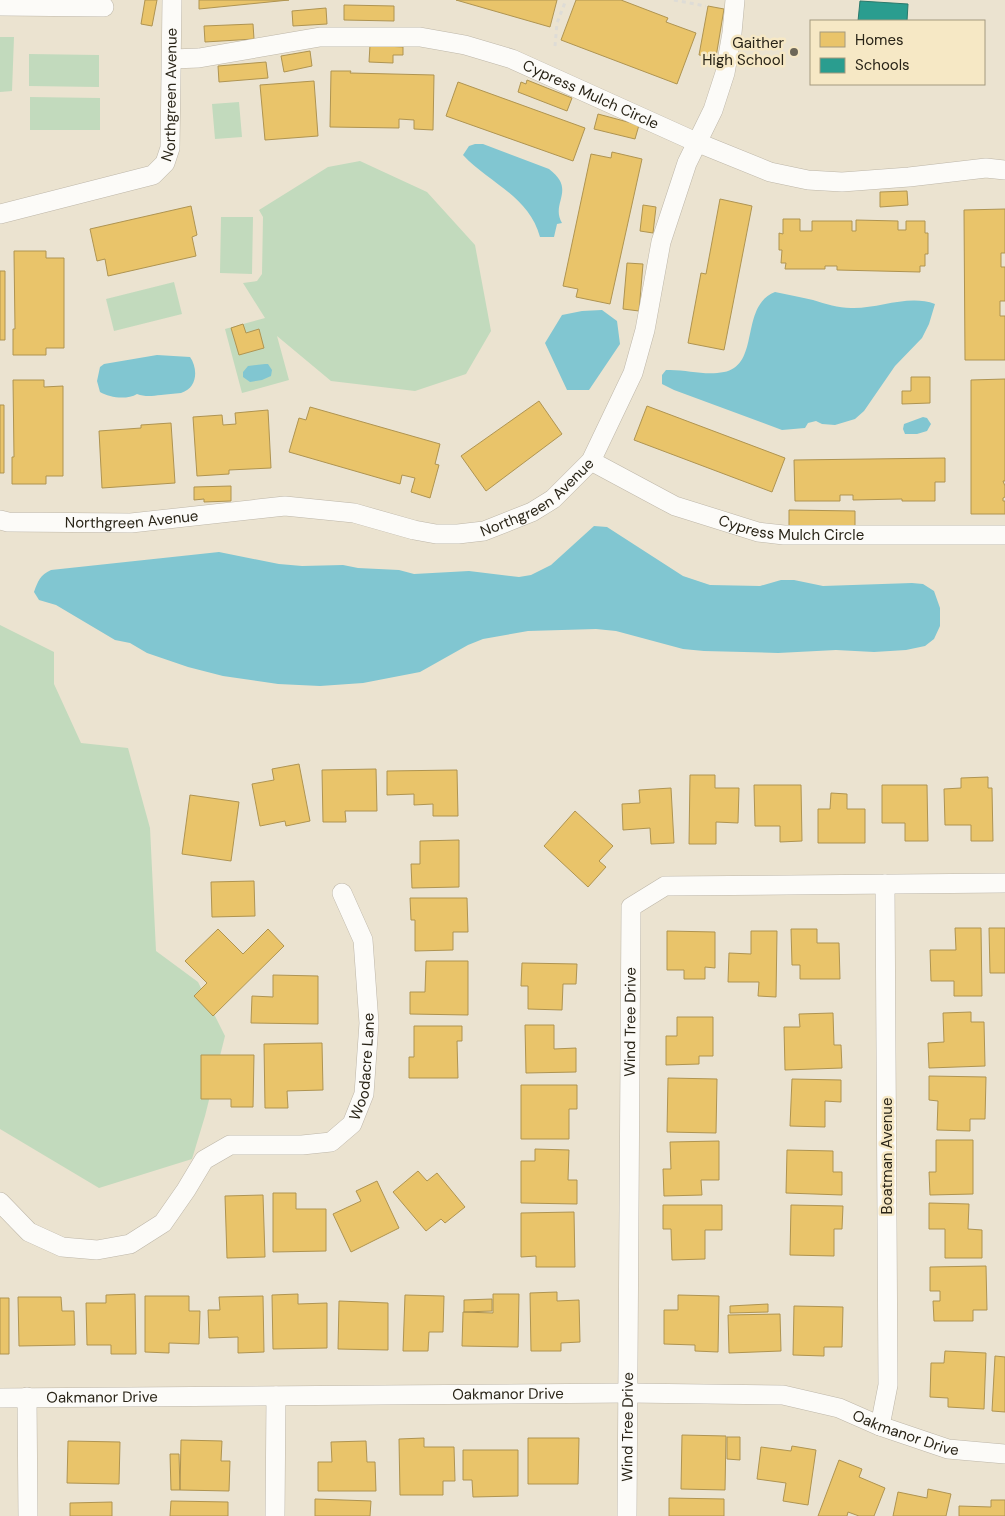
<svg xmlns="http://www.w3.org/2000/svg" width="1005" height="1516" viewBox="0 0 1005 1516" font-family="'DM Sans',sans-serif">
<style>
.green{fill:#c2dabd}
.water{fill:#81c6d1}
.homes{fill:#e9c46a;stroke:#af9451}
.schools{fill:#2a9d8f;stroke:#2a796b}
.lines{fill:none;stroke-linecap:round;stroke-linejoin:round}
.minor-casing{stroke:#bdb6a8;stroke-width:20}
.path{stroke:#dedcd6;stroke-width:3;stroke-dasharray:4 4;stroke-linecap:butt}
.minor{stroke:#fcfbf8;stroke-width:19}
.poi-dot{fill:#6d6758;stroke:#f6e8c5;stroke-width:2}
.labels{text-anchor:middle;stroke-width:5;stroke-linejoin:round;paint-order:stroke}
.poi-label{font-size:15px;fill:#292417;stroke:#f6e8c5;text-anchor:end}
.street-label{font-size:15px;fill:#292417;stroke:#f6e8c5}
</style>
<rect width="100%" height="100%" fill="#ebe3d0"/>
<path class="green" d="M0,37h14l-2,54 -12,1z
M29,54l70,1v32l-70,-1z
M30,97l70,1v32h-70z
M239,102l3,35 -27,2 -3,-35z
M360,161l67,31 48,53 16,86 -25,43 -51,17 -84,-10 -54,-45 12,44 -47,13 -17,-64 40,-11 -22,-35 14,-2 5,-7 1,-57 -4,-7 69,-43z
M221,217h32l-1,57 -32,-1z
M174,282l8,32 -68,17 -8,-32z
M0,625l54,27v32l27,59 47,5 22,80 6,123 42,31 27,54 -20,80 -13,43 -93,29 -99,-59z"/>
<path class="water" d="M475,144h8l66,25c28,21 1,34 13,54l-5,1 -3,13h-14c-11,-41 -51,-54 -77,-82l6,-9z
M775,292c13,3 26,5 38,8 13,4 25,8 38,8 28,1 57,-14 84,-4l-6,20 -7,14 -27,28 -31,45 -9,8 -20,6 -13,-1 -6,-3 -8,2 -3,5 -23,2 -108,-40 -12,-6v-9l4,-5c20,-1 38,6 58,2 37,-7 15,-66 51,-80z
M602,310l15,11 3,23 -31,46h-22l-22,-47 17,-28 20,-4z
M157,355l33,2c8,11 8,31 -9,36 -7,1 -14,1 -20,2 -9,1 -16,2 -24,-1 -10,6 -27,4 -37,-2l-3,-11 3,-14 4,-3z
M265,364h3l4,6 -1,6 -9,4 -12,2 -7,-5v-5l5,-6z
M923,417l4,1 4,6 -4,7 -10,3h-12l-2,-5 1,-5z
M594,526l13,1 76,49 27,9 50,1 21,-6h13l29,6 89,-3 11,1 11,7 6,17v18l-6,13 -9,7 -19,4 -32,2 -38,-2 -58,3 -74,-2 -21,-2 -67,-18 -20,-2 -68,2 -45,8 -15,6 -48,27 -57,11 -43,3 -42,-2 -55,-8 -35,-9 -41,-14 -17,-10 -15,-3 -59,-35 -17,-5 -5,-8c4,-11 6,-17 17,-22l168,-18 60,12 23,2 41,-1 15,3 41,2 15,4 55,-3 50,6 12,-2 20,-10z"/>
<path class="homes" d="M145,0h12l-5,26 -11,-2z
M199,0h90l-90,9z
M456,0h101l-7,27z
M576,0h45l47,18 -2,4 30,11 -19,51 -116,-44z
M344,5l50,1v15l-50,-1z
M708,6l16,3 -8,48 -17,-2z
M326,8l1,16 -34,2 -1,-15z
M253,24l1,15 -49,3 -1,-16z
M370,45l33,2v8h-10v8l-24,-1z
M310,51l2,15 -28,6 -3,-16z
M266,62l2,16 -49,4 -1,-16z
M331,71h20l-1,2 84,2 -1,55 -19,-1v-9l-15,-1v9l-69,-1z
M527,80l45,18 -5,13 -49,-19 3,-10 5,2z
M314,81l4,55 -53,4 -5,-55z
M458,82l127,46 -12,33 -127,-45z
M598,114l41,11 -4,14 -41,-10z
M612,152l30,7 -32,145 -34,-7 2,-8 -15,-3 28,-132 20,4z
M907,191l1,14 -28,2v-15z
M720,199l32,7 -28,144 -36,-7 13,-70 5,1z
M643,205l13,2 -3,26 -13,-2z
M191,206l6,29 -5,2 4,19 -88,20 -3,-17 -8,2 -7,-32z
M1005,209v44h-4v14h4v34h-5v15h5v44h-40l-1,-150z
M783,219h17v12h12v-10h40v10h4v-11l42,1v9h8v-9h19v12h3v21h-3v12h-5v6l-83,-2v-4h-12v3h-40l1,-6h-5l1,-13h-3v-17l4,1z
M14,251h32v7h18v90h-18v7h-33v-26h2z
M627,263l16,1 -4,47 -16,-2z
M0,271h5v69h-5z
M243,324l3,9 13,-4 5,19 -25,7 -8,-27z
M911,377h19v26l-28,1v-13h9z
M1005,379v102h-2l2,5v11l-2,1v3h2v13h-34v-134z
M13,380h31v7l19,-1v90h-17v8h-34v-27h2z
M539,401l23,33 -76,57 -25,-35z
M0,405h4v68h-4z
M647,406l138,52 -13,34 -138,-52z
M310,407l130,37 -5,20 4,1 -9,33 -19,-6 4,-14 -13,-3 -2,9 -111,-32 10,-34 7,2z
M268,410l3,58 -42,2v4l-32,2 -4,-59 29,-2 1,10 13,-1 -1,-11z
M171,423l4,60 -73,5 -3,-57 42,-3v-3z
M945,458v24h-10v19h-33v-2l-49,1v-5h-13v6h-45l-1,-41z
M231,486v15l-27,1v-3l-10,1v-13z
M789,510l66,1v16l-66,-1z
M299,764l11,57 -24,5 -1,-5 -25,5 -8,-42 22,-4 -2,-11z
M376,769l1,42h-32l1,11h-23l-1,-52z
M457,770l1,46h-25v-12l-19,1v-11l-27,1v-24z
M690,775h25v13h24l-1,35 -22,-1v22h-27z
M988,777v11h4l1,53h-22v-16h-26l-1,-36 17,-1v-10z
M754,785h47l1,56 -22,1v-16h-25z
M882,785h45l1,56h-23v-18h-23z
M671,788l3,55 -23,1 -1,-16 -27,2 -1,-26 18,-1 -1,-13z
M831,793l16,1v15h18v34h-47v-34h12z
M190,795l49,7 -8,59 -49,-7z
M575,811l38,35 -14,15 7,6 -18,20 -44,-41z
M459,840v47l-47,1 -1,-24h9v-23z
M254,881l1,35 -43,1 -1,-35z
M410,898h57l1,34h-15v18l-38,1v-31h-4z
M955,928h26l1,68h-28v-15h-23l-1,-31h26z
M989,928h16v45h-15z
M218,929l25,25 25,-25 16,17 -71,70 -19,-20 13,-13 -22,-22z
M791,929h26v14h22l1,36h-40v-14h-8z
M667,931l48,1v36l-10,-1v12h-21v-9h-17z
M751,931h26l-1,66 -18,-1 1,-14h-31l1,-29 22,1z
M426,961h42v54l-58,-1v-22h15z
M522,963l55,1 -1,20h-13l-1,26 -34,-1v-23h-7z
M273,975l45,1v48l-67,-1 1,-27 21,1z
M971,1012v10h13l1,44 -56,2 -1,-25 16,-1 -1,-29z
M833,1013l1,32h7l1,23 -57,2 -1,-43h16l-1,-13z
M677,1017h36v39h-14v8l-33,1v-29h11z
M525,1025h29v24l22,-1v24l-50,1z
M414,1026h48v15h-5l1,37h-49v-21h5z
M322,1043l1,47 -36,1 1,17h-23l-1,-64z
M201,1055h53l-1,52h-22v-8h-30z
M929,1076l57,1 -1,42h-15v12l-33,-1 1,-29 -9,-1z
M668,1078l49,1 -1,54 -49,-1z
M792,1079l49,1v22l-16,-1v26l-35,-1z
M521,1085h56v24h-8v30h-48z
M936,1140h37v54l-43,1 -1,-23h7z
M719,1141v39h-18l1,15 -38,1 -1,-27h8l-1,-27z
M535,1149l34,1 -1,30h9v24l-56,-1v-42h14z
M787,1150l46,1v21h9v23l-56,-2z
M418,1171l9,10 10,-8 28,34 -20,16 -4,-4 -15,12 -33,-39z
M377,1181l22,47 -48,24 -18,-38 28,-13 -5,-10z
M273,1193h23v16h30v42l-53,1z
M263,1195l2,62 -38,1 -2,-62z
M929,1203l40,1 -1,25 14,1v28h-37v-29h-16z
M663,1205h59v25h-17v29l-33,1 -1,-31h-8z
M791,1205l52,1 -1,23h-8v27l-44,-1z
M574,1212l1,55h-39v-11l-15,1v-44z
M986,1266l1,44h-14v11h-39l-1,-20h7v-10h-10v-24z
M557,1292v9l22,-1 1,42 -19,1v8h-30l-1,-58z
M135,1294l1,60h-25v-9h-24l-1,-42h20v-8z
M298,1294v10l29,-1v45l-54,1 -1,-54z
M493,1294h26l-1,53 -56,-1 1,-34 30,1z
M405,1295l39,1 -1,36h-14l-1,19h-25z
M678,1295l41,1 -1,56 -23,-1v-6l-31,-1v-34h14z
M145,1296h44v15h11l-1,33 -30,-1v10l-24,-1z
M263,1296l1,56 -26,1v-16l-29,1 -1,-28h12l-1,-13z
M18,1297h43l1,14h12l1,34 -56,1z
M0,1298h9v56h-9z
M492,1299v12l-28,1v-12z
M339,1301l49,2v47l-50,-1z
M768,1304v8l-38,1v-7z
M794,1306l49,1 -1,40h-18v9l-31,-1z
M780,1314l1,37 -52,2 -1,-38z
M945,1351l41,2 -2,56 -36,-2v-9l-18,-1 1,-34h13z
M995,1356l10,1v55l-13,-1z
M682,1435l44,1 -1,54 -44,-1z
M727,1437h13v23l-13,-1z
M424,1438v9h30l1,34h-12v14h-43l-1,-56z
M528,1438h51l-1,46h-50z
M181,1440l41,1 -1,20h9l-1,30 -49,-1z
M68,1441l52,1 -1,42 -52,-1z
M366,1441l1,21h8l1,29h-58v-29h14l-1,-20z
M792,1446l24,4 -8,55 -25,-4 3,-18 -29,-4 4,-32 30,4z
M463,1450h55v46l-45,1 -1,-17h-9z
M170,1454h9l1,36h-9z
M839,1460l23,9 -3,8 26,11 -11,28h-15l-11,-4 -1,4h-29z
M928,1489l23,5 -5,22h-53l5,-24 29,6z
M669,1498l55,1v17h-55z
M315,1499l56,2 -1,15h-55z
M991,1500h14v16h-46v-10l32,1z
M171,1501l57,1v14h-58z
M112,1502v14h-42v-13z"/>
<path class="schools" d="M860,1l48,3 -1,17h-49z"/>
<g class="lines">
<g class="minor-casing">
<g id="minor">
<path d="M0,6l104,1"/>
<path id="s1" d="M172,59l27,-1 121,-21h100l45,8 47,14 184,83 74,30 38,8 34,2 67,-5 77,-9 19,2"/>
<path id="s2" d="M0,214l153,-39 12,-12 5,-15 2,-148"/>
<path id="s3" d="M591,461l84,45 83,26 26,3h221"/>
<path id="s4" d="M0,520l8,2 123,1 154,-17 69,7 60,17 22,4h22l26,-3 48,-19 21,-13 38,-38 42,-88 12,-43 16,-88 26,-79 26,-53 12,-37 7,-40 3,-33"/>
<path id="s5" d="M0,1202l29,30 33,15 35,3 33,-6 33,-21 23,-33 18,-30 26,-15h72l29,-3 21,-18 12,-30 5,-71 -6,-83 -21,-47"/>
<path d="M27,1397l1,119"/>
<path id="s6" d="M0,1398l628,-5 155,2 56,13 41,18 68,23 57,5"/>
<path d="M880,1426l8,-41 -3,-501"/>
<path d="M275,1516l1,-120"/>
<path id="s7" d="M627,1516l4,-609 34,-21 340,-3"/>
</g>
</g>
<path class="path" d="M674,0l32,6
M555,46l2,-23 9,-23"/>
<use href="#minor" class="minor"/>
</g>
<circle class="poi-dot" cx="794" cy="52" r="5"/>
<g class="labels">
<g class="poi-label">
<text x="784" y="48">Gaither<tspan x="784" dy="17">High School</tspan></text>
</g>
<g class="street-label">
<text dy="5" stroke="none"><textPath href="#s2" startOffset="244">Northgreen Avenue</textPath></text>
<text dy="5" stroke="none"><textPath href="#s1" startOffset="431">Cypress Mulch Circle</textPath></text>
<text dy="5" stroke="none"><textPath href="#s4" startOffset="552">Northgreen Avenue</textPath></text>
<text dy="5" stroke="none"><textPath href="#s4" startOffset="132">Northgreen Avenue</textPath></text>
<text dy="5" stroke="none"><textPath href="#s3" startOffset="215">Cypress Mulch Circle</textPath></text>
<text dy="5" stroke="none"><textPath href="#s7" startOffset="494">Wind Tree Drive</textPath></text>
<text dy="5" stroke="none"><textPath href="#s5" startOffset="479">Woodacre Lane</textPath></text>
<text transform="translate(887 1156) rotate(-90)" y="5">Boatman Avenue</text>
<text dy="5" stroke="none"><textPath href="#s6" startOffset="508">Oakmanor Drive</textPath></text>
<text dy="5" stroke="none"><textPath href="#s6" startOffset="102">Oakmanor Drive</textPath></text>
<text dy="5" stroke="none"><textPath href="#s7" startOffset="89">Wind Tree Drive</textPath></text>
<text dy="5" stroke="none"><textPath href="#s6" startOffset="912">Oakmanor Drive</textPath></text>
</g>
</g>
<rect x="810" y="20" width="175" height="65" fill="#f6e8c5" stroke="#a49a7f"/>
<rect x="820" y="32" width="25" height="15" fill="#e9c46a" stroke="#a49a7f"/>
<text x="855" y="45" font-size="15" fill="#292417">Homes</text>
<rect x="820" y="58" width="25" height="15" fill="#2a9d8f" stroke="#a49a7f"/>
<text x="855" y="70" font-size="15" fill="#292417">Schools</text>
</svg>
